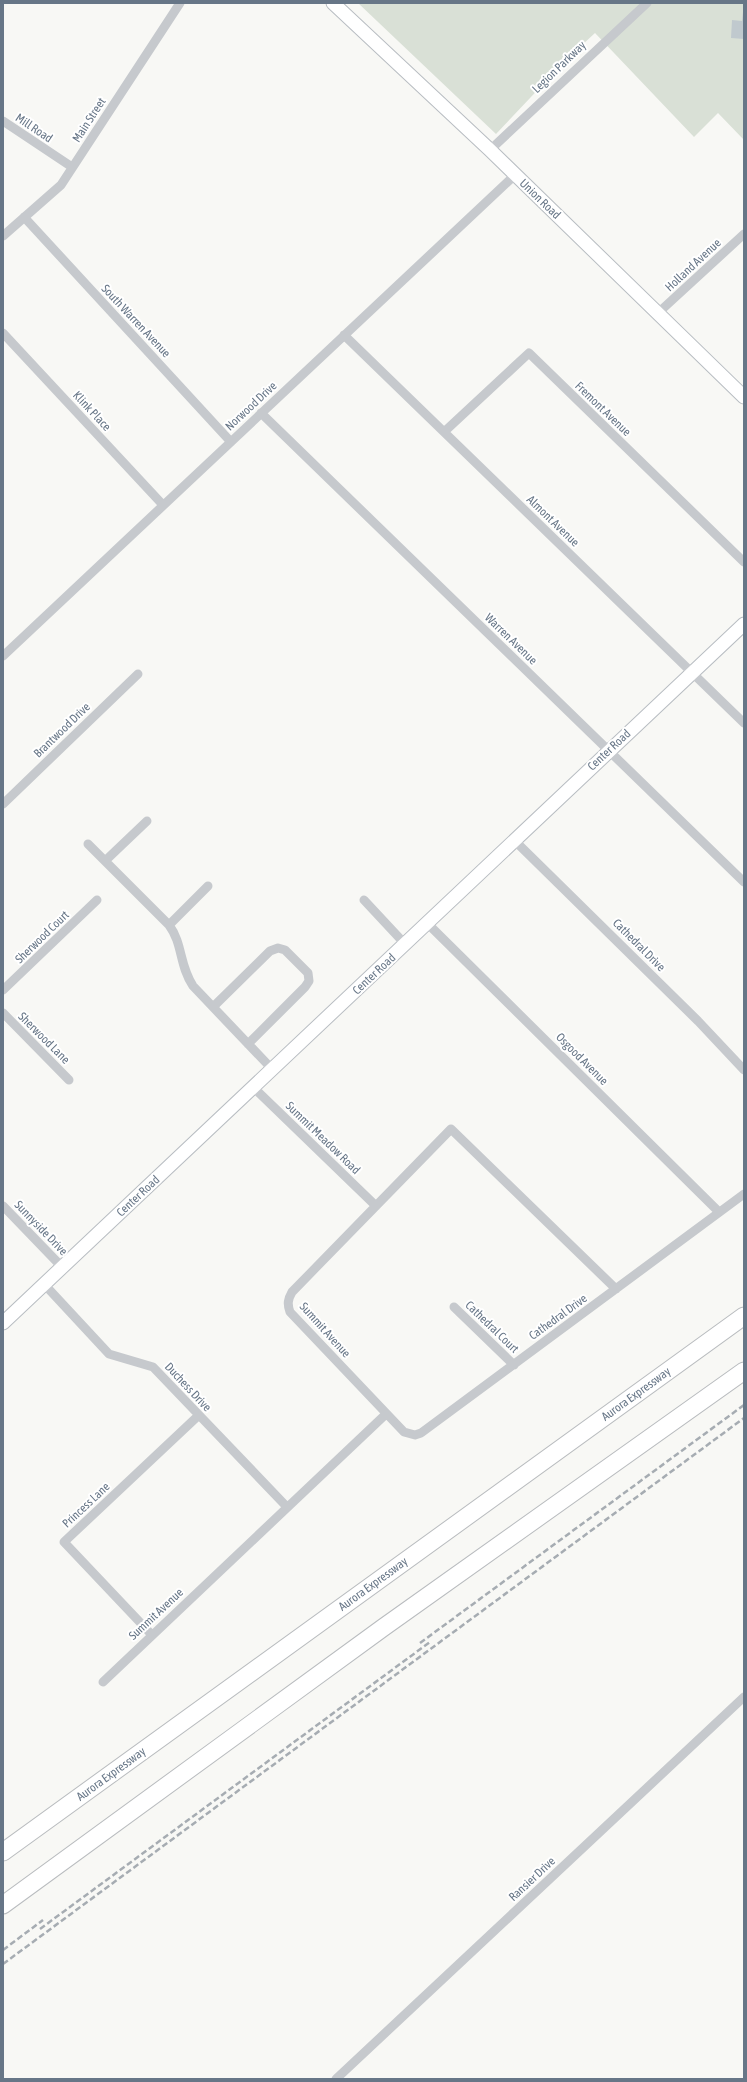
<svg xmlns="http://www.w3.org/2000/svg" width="747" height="2082" viewBox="0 0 747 2082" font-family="'Asap Condensed',sans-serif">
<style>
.green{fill:#d9e0d6}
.water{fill:#c0c9ce}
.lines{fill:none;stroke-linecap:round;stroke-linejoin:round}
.secondary-casing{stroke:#b8bdc2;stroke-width:15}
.highway-casing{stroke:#b9bcbf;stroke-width:19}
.street{stroke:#c6c9cd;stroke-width:9}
.secondary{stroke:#fff;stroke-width:13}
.highway{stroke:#fff;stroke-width:17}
.rail{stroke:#a6acb2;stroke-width:2.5;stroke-dasharray:6 3;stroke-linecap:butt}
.labels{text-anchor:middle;stroke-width:4;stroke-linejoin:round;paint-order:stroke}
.street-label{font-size:12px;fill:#677687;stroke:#fff}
</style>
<rect width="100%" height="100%" fill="#f8f8f5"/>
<path class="green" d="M358,3h386v137l-26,-27 -24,24 -99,-104 -28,26 -71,75z"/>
<path class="water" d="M744,3v36l-13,-1 1,-18 10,1z"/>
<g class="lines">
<g class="secondary-casing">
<path id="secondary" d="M333,3l157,147 254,247
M3,1323l741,-699"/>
</g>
<g class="highway-casing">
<path id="highway" d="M3,1852l741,-536
M3,1905l381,-278 360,-256"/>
</g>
<path class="street" d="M3,121l69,46
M490,150l157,-147
M24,217l207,225
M3,236l58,-51 119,-182
M658,313l86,-79
M3,333l160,172
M344,335l400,388
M261,413l483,469
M444,432l85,-79 215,209
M3,656l512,-481
M3,804l135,-130
M514,840l184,181 46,49
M88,844l81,81c14,19 10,40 24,61l79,83
M105,861l42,-40
M364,900l41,44
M427,923l292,289
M169,925l39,-39
M3,990l94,-90
M213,1007l57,-56 8,-3 7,2 23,23 1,8 -4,6 -57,57
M3,1013l66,67
M253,1087l123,119
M3,1206l59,61
M44,1284l65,70 44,13 134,140
M616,1289l-165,-160 -159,163c-4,7 -5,12 -2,20l114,120 11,3 6,-2 323,-239
M454,1307l60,58
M152,1635l-88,-93 135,-127
M103,1682l283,-268
M336,2079l408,-382"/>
<use href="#secondary" class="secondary"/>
<use href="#highway" class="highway"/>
<path class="rail" d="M420,1643l324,-238
M40,1929l390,-287
M3,1950l40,-30
M3,1964l741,-546"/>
</g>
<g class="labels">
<g class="street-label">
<text transform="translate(559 67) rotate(-44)" y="4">Legion Parkway</text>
<text transform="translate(89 120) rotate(-57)" y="4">Main Street</text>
<text transform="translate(34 128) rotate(34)" y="4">Mill Road</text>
<text transform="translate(540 199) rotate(44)" y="4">Union Road</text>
<text transform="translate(693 265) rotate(-43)" y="4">Holland Avenue</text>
<text transform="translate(136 321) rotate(47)" y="4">South Warren Avenue</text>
<text transform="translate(251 406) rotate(-43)" y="4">Norwood Drive</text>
<text transform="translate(603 409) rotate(44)" y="4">Fremont Avenue</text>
<text transform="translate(92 411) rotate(47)" y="4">Klink Place</text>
<text transform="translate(553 521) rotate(44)" y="4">Almont Avenue</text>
<text transform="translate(511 639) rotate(44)" y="4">Warren Avenue</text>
<text transform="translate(62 730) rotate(-44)" y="4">Brantwood Drive</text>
<text transform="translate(609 750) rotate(-43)" y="4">Center Road</text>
<text transform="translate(42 937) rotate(-44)" y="4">Sherwood Court</text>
<text transform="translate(639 945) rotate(45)" y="4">Cathedral Drive</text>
<text transform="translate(374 974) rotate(-43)" y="4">Center Road</text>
<text transform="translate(44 1038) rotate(45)" y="4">Sherwood Lane</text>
<text transform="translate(582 1059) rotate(45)" y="4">Osgood Avenue</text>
<text transform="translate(323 1138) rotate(44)" y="4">Summit Meadow Road</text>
<text transform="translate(138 1196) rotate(-43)" y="4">Center Road</text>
<text transform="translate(41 1228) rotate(46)" y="4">Sunnyside Drive</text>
<text transform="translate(558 1317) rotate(-36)" y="4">Cathedral Drive</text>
<text transform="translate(492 1327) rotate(44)" y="4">Cathedral Court</text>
<text transform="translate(325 1330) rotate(48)" y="4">Summit Avenue</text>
<text transform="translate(188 1387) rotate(47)" y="4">Duchess Drive</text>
<text transform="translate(636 1394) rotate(-36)" y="4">Aurora Expressway</text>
<text transform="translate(86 1505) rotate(-43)" y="4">Princess Lane</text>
<text transform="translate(373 1584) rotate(-36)" y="4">Aurora Expressway</text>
<text transform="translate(156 1614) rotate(-43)" y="4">Summit Avenue</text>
<text transform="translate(111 1774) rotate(-36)" y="4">Aurora Expressway</text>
<text transform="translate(532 1879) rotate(-43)" y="4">Ransier Drive</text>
</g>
</g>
<rect width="747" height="2082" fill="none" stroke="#677687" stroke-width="8"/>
</svg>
